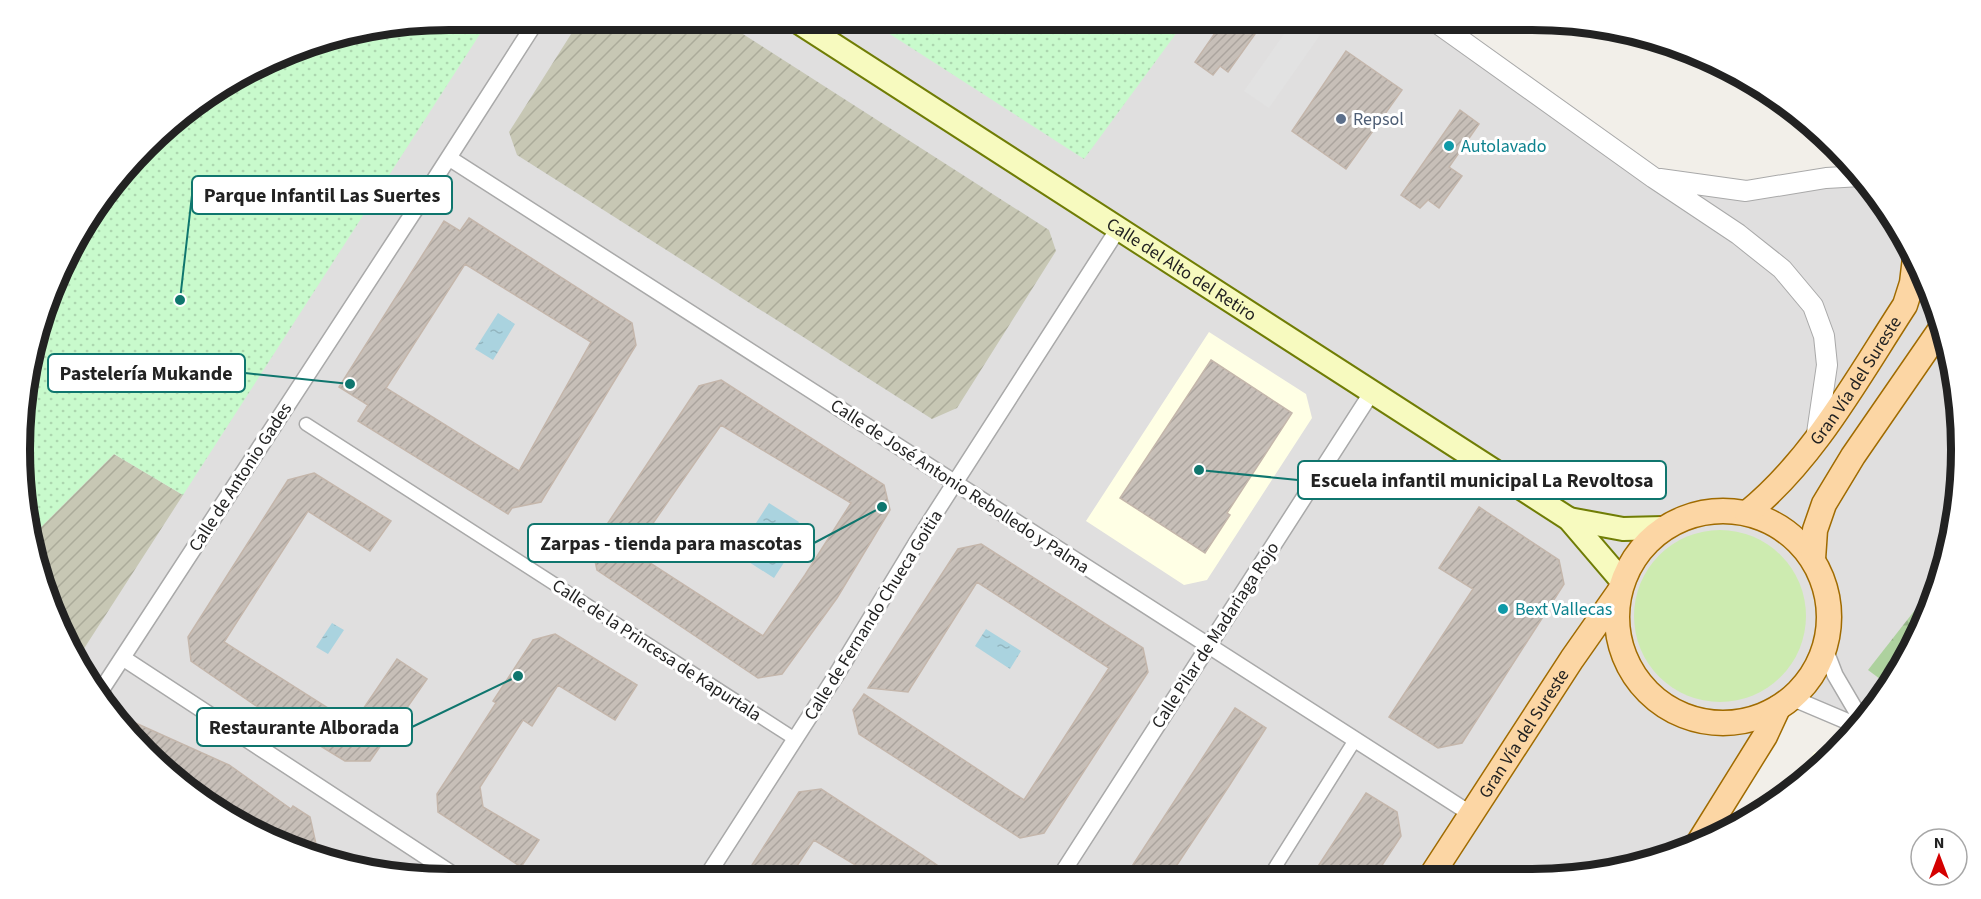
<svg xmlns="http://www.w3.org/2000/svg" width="1981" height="899" viewBox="0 0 1981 899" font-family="'Source Sans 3',sans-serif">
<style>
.residential{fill:#e0dfdf}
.education{fill:#ffffe5}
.construction{fill:url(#construction-furrows)}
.forest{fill:url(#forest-firs)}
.park{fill:url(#park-dots)}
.garden{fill:#cdebb0}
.parking{fill:#e2e2e2}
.water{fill:url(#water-ripples)}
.building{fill:url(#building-hatch);stroke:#c4b6ab;stroke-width:1.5;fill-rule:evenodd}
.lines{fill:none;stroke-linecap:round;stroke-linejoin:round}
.pedestrian-casing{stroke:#a9a9a9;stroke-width:15}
.minor-casing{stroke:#a9a9a9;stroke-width:18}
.tertiary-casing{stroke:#a9a9a9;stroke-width:22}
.secondary-casing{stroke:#707d05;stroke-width:26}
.primary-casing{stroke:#a06b00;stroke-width:27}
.pedestrian{stroke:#fff;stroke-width:12}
.minor{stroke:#fff;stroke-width:15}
.tertiary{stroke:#fff;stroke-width:20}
.secondary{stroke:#f7fabf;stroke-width:22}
.primary{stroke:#fcd6a4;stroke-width:24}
.service-dot{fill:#5c6f8a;stroke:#fff;stroke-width:2}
.culture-dot{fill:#0f9aa8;stroke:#fff;stroke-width:2}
.labels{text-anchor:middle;stroke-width:6;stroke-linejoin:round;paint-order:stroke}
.service-label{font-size:18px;fill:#4e5e75;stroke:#fff;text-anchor:start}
.culture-label{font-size:18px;fill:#0d838f;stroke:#fff;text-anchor:start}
.street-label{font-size:18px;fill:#222;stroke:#fff}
.rim{fill:none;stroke:#222;stroke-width:8}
.leader{fill:none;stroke:#0f766e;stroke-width:2}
.callout-dot{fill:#0f766e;stroke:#fff;stroke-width:2}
.callout{fill:#fff;stroke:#0f766e;stroke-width:2}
.callout-label{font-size:20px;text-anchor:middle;font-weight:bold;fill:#222}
</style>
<defs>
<pattern id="construction-furrows" width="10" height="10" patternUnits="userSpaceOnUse" patternTransform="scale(1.5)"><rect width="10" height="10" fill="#c7c7b4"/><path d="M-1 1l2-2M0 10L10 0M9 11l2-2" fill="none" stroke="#abab9a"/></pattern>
<pattern id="forest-firs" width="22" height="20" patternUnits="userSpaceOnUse" patternTransform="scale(1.5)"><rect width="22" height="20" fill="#add19e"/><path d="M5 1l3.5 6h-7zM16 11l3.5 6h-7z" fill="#95b388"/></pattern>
<pattern id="park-dots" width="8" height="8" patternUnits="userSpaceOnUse" patternTransform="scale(1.5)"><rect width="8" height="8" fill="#c8facc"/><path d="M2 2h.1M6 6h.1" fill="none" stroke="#acd6af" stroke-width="1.8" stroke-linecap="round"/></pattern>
<pattern id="water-ripples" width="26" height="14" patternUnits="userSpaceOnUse" patternTransform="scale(1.5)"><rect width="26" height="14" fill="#aad3df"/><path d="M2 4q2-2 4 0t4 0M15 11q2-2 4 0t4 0" fill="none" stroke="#92b5bf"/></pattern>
<pattern id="building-hatch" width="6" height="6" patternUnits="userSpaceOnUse" patternTransform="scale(1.5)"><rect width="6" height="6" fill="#c7bfb8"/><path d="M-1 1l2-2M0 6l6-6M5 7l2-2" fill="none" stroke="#aba49e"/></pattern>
</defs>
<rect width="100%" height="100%" fill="#f2efe9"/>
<path class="residential" d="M449,20h984l221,158 92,13 115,-14 28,33 40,75 24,80 8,84 -8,84 -24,81 -56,97 -15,15 -66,-28 -96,149 -108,29 -1139,3 -83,-8 -81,-24 -119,-74 -89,-109 -49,-131 -8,-84 8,-83 49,-131 89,-109 69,-49 76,-35z"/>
<path class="education" d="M1209,332l97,62 6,24 -105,162 -23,5 -98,-64z
M1835,749l-41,41 -7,4 27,-42z"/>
<path class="construction" d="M580,20h141l328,210 7,21 -99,157 -25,11 -415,-264 -8,-23z
M114,454l69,41 -107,166 -46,-123z"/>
<path class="forest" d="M1940,578l-11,36 -41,71 -20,-15z"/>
<path class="park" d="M449,20h40l-306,475 -69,-41 -84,84 -10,-89 8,-83 49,-131 89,-109 69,-49 76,-35z
M868,20h318l-102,139z"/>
<path class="garden" d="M1634 616a86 86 0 1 1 172 0a86 86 0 1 1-172 0Z"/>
<path class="parking" d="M1294,20h4l22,15 -51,73 -25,-17z"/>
<path class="water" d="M498,313l17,11 -22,36 -18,-11z
M769,503l30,19 -13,19 -30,-18z
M753,539l32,22 -11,17 -33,-21z
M332,623l12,7 -16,24 -12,-7z
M986,629l35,22 -11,18 -35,-23z"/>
<path class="building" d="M1224,20h41l-37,52 -8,-6 -7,9 -18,-13z
M1346,51l56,39 -56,79 -54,-38z
M1460,110l19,14 -30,43 13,9 -23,32 -11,-8 -8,8 -19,-13z
M469,218l163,105 4,22 -95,157 -29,6 -4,6 -150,-93 10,-16 -29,-18 105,-166 16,10zM465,264l126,78 -72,129 -133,-83z
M1211,360l81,53 -65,100 3,2 -25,38 -85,-55z
M721,380l163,105 6,25 -53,88 -55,76 -24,4 -161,-108 -5,-23 107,-161zM721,425l130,78 -46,72 -42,61 -130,-84z
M314,473l77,48 -21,30 -62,-40 -84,131 129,82 44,-65 30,20 -57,82h-25l-77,-47 -77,-53 -3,-24 100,-157z
M1479,507l80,53 5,24 -102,159 -24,5 -49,-31 84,-128 -34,-21z
M981,544l162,104 5,24 -104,161 -24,5 -161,-104 -6,-24 11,-16 160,106 85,-132 -132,-86 -69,110 -40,-4 90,-139z
M555,634l82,51 -22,35 -57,-35 -26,41 -9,-6 -43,67 3,20 56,33 -18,27 -83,-55 -1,-18 59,-91 -3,-2 40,-61z
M1235,708l31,20 -37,58 -60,91h-44z
M120,716l109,49 62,44 2,-3 17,11 6,27 -7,10 -24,-7 -77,-51 -42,-23z
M821,789l101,66 34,23h-79l-63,-38 -25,38 -46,1 56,-87z
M1366,793l31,19 4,24 -26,40 -64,1z"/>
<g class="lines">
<g class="pedestrian-casing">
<path id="pedestrian" d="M306,424l489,315
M1269,877l86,-137"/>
</g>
<g class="minor-casing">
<path id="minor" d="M449,158l1022,656
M1825,649l10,26 27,46
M123,658l337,221
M100,692l315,-482 122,-190
M1792,698l66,28
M1059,878l313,-486
M705,879l130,-202 85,-140 198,-308"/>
</g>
<g class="tertiary-casing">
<path id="tertiary" d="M1433,20l221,158 84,56 44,35 31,37 11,30 3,29 -11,75
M1660,179l86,12 80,-13 35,-2"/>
</g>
<g class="secondary-casing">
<g id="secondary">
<path id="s1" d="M795,20l774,499 53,62"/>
<path d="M1569,519l54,10 41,-1"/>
</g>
</g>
<g class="primary-casing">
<g id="primary">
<circle cx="1723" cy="617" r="106"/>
<path id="s2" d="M1747,513c67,-54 111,-136 158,-208l7,-22 3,-25"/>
<path d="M1813,559l2,-29 9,-26 29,-48 89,-129"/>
<path d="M1696,847l69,-111 13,-28"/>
<path id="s3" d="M1431,876l141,-217 47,-67"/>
</g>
</g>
<use href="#pedestrian" class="pedestrian"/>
<use href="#minor" class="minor"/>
<use href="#tertiary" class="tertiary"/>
<use href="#secondary" class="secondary"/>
<use href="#primary" class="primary"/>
</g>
<circle class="service-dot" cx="1341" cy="119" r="6"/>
<g class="culture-dot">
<circle cx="1449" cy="146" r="6"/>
<circle cx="1503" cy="609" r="6"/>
</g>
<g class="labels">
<g class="service-label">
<text x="1353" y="125">Repsol</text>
</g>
<g class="culture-label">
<text x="1461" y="152">Autolavado</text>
<text x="1515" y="615">Bext Vallecas</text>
</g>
<g class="street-label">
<text dy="6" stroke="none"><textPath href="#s1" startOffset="460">Calle del Alto del Retiro</textPath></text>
<text dy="6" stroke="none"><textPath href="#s2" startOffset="172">Gran Vía del Sureste</textPath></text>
<text transform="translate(240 477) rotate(-57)" y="6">Calle de Antonio Gades</text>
<text transform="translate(960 486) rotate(33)" y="6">Calle de José Antonio Rebolledo y Palma</text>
<text transform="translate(873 615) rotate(-58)" y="6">Calle de Fernando Chueca Goitia</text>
<text transform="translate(1215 635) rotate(-57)" y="6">Calle Pilar de Madariaga Rojo</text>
<text transform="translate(657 650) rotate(33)" y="6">Calle de la Princesa de Kapurtala</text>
<text dy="6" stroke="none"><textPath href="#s3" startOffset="170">Gran Vía del Sureste</textPath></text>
</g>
</g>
<path d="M0 0H1981V899H0ZM449 30H1532A419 419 0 0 1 1951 449V450A419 419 0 0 1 1532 869H449A419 419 0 0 1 30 450V449A419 419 0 0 1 449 30Z" fill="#fff" fill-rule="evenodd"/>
<path class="rim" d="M449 30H1532A419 419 0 0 1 1951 449V450A419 419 0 0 1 1532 869H449A419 419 0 0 1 30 450V449A419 419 0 0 1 449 30Z"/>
<path class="leader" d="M180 300L192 195M350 384L245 373M1199 470L1298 480M882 507L814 543M518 676L412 727"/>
<g class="callout-dot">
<circle cx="180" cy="300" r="6"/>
<circle cx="350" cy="384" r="6"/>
<circle cx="1199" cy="470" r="6"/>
<circle cx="882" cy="507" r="6"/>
<circle cx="518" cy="676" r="6"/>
</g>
<g class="callout">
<rect x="192" y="176" width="260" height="38" rx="6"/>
<rect x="48" y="354" width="197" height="38" rx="6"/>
<rect x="1298" y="461" width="368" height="38" rx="6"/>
<rect x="528" y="524" width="286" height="38" rx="6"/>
<rect x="197" y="708" width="215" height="38" rx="6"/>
</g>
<g class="callout-label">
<text x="322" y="202">Parque Infantil Las Suertes</text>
<text x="146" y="380">Pastelería Mukande</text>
<text x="1482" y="487">Escuela infantil municipal La Revoltosa</text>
<text x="671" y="550">Zarpas - tienda para mascotas</text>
<text x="304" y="734">Restaurante Alborada</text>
</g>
<g transform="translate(1939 857)"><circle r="28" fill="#ffffff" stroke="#a7a7a7" stroke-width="1.5"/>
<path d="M0-4.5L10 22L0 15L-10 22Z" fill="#d40000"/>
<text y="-9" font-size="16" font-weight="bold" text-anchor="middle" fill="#222222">N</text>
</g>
</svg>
